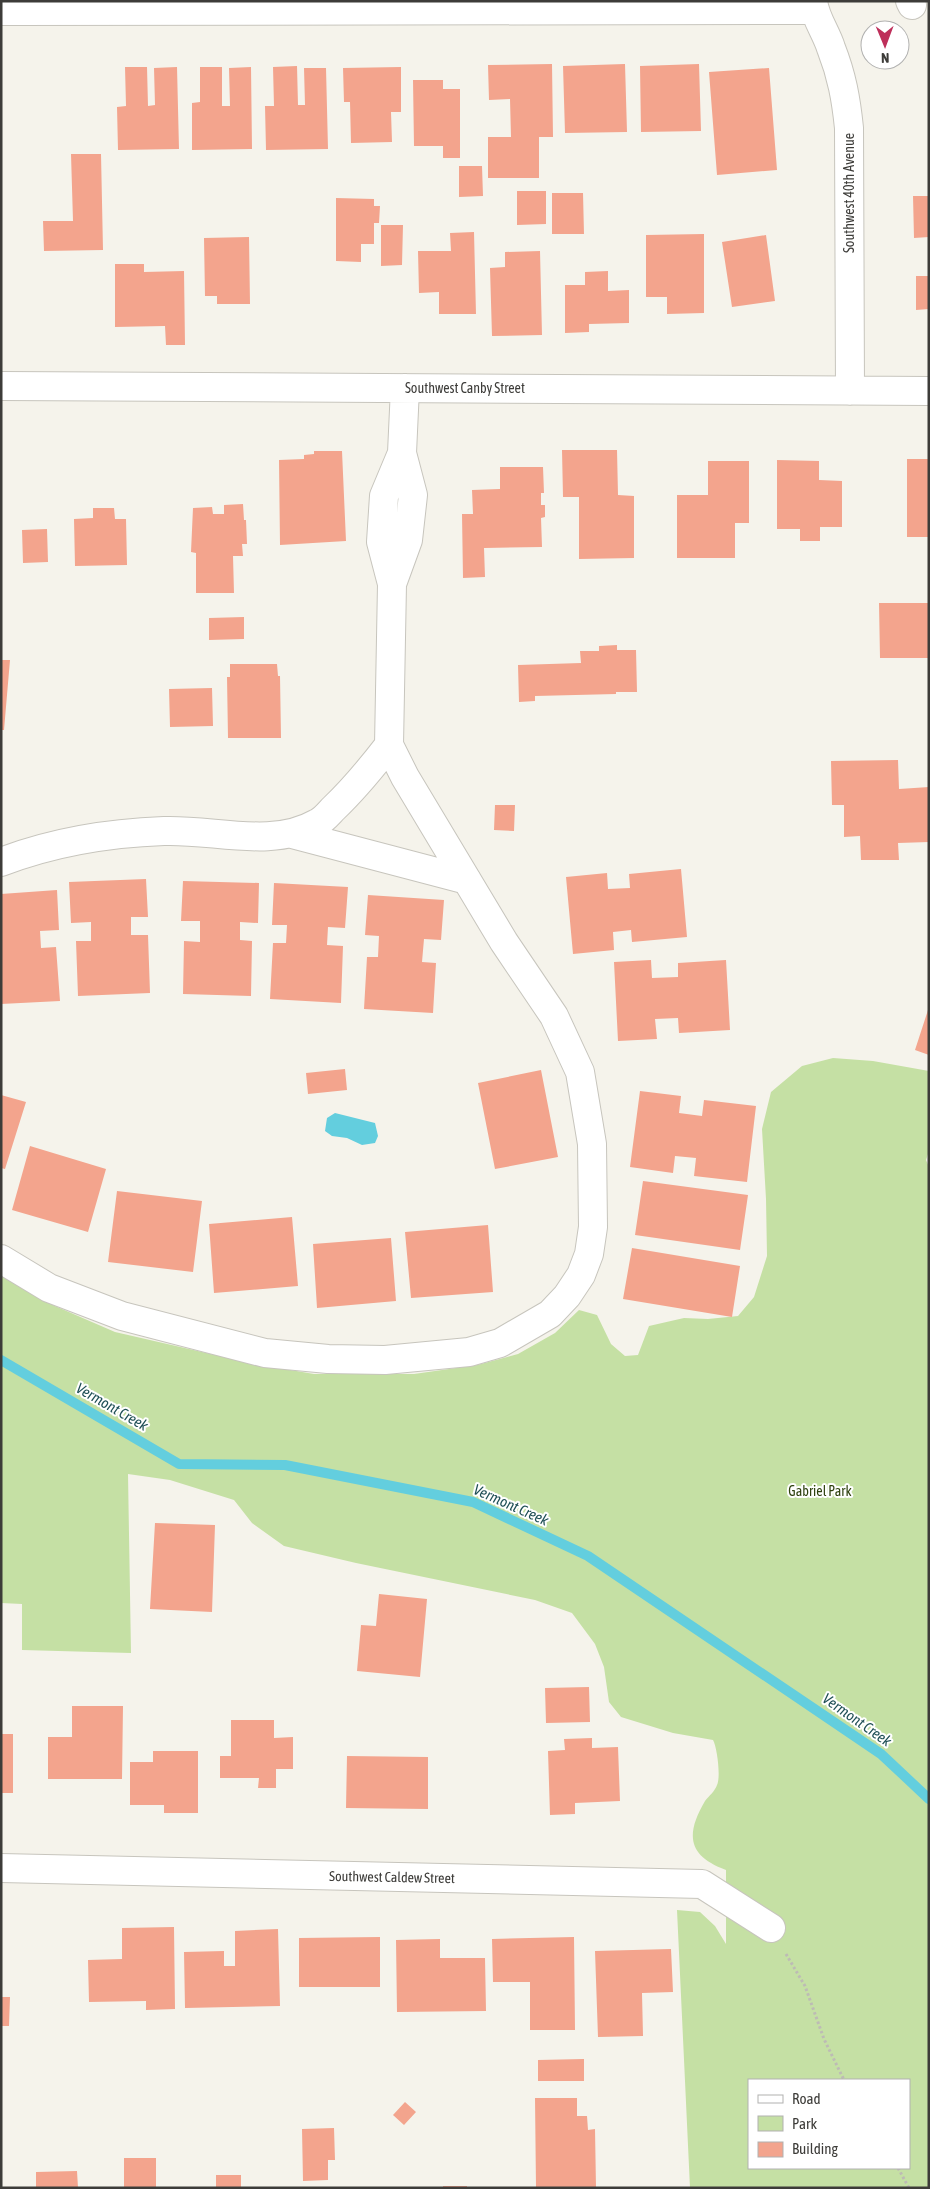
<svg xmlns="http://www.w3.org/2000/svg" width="930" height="2189" viewBox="0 0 930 2189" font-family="'Asap Condensed',sans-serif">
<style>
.green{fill:#c5e0a4;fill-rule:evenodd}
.water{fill:#63cede}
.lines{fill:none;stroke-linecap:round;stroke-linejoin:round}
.stream{stroke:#63cede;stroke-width:10}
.building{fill:#f3a48d}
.minor-casing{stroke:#c7c5bd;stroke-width:30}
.path{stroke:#bdbbb5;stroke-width:3;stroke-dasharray:2.5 2.5;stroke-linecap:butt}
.minor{stroke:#fff;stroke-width:28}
.labels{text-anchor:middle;stroke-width:4;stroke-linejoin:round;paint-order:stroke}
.street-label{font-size:14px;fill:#3d3c39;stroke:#fff}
.park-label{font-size:14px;fill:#2e410e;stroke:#fff}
.water-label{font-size:15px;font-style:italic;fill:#1f4f56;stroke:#fff}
</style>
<rect width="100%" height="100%" fill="#f5f3eb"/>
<path class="green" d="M833,1058l40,3 56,10v80l-3,9 3,7v1021h-239l-13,-278 23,2 15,14 11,18v-74c-38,-14 -41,-35 -21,-69 4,-5 10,-10 12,-16 4,-8 0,-38 -4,-45l-40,-7 -52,-16 -12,-15 -5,-35 -9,-23 -23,-31 -37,-13 -179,-37 -72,-17 -32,-23 -18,-23 -64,-20 -42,-6 3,179 -109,-3v-46l-21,-1v-331l54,34 60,26 135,31 64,11h100l63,-9 41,-11 37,-21 24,-23 18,5 14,29 14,12 13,-1 11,-29 35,-8 24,1 30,-3 16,-19 13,-41 -1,-57 -4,-70 9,-37 31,-26zM749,2080h160v88h-160z"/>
<path class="water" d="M335,1113l40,10 3,13 -3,7 -13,2 -15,-7 -15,-2 -7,-5 2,-13z"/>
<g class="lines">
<path class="stream" d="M1,1360l178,104 106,1 188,37 115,54 293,198 48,45"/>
</g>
<path class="building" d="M552,64l1,73h-14v41h-51v-41h23l-1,-38 -21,1 -1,-35z
M625,64l2,68 -62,1 -2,-67z
M699,64l2,67 -60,1 -1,-66z
M297,66l1,39h7l-1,-37h22l2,81 -62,1 -1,-44h9l-1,-39z
M125,67h22l1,39 7,-1 -1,-37 23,-1 2,82 -61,1 -1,-43 9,-1z
M200,67h22v39h8l-1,-38 22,-1 1,82 -60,1v-47l8,-1z
M401,67v45h-10l1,30 -41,1 -1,-41h-6l-1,-34z
M769,68l8,102 -60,5 -8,-103z
M413,80h30v9h17v69h-17v-12h-29z
M71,154h30l2,96 -59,1 -1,-30h30z
M459,166h23l1,30 -24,1z
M517,191h29v33l-29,1z
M552,193h31l1,41h-32z
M913,196h16v41l-15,1z
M336,198l38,1v7h6l-1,17h-5v21h-13v18l-25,-1z
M381,225h22l-1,40 -21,1z
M474,232l2,82h-37v-22l-20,1 -1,-42h33l-1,-18z
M704,234v79l-37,1v-17h-21v-62z
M766,235l9,66 -43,6 -10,-65z
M249,237l1,67h-33v-8h-12l-1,-58z
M540,251l2,84 -50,1 -2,-68 15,-1v-15z
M115,264h29v8l40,-1 1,74h-19l-1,-19 -50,1z
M608,271v20l21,-1v33l-40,1v8l-24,1v-48h20v-13z
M916,276h13v33l-13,1z
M562,450h55l1,45 16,1v62l-55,1v-62h-16z
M314,451h28l4,90 -66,4 -1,-85 25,-1v-4l10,-1z
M907,459h22v78h-22z
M777,460l42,1v19l23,1v46h-22v14h-20v-12h-23z
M708,461h41v62h-14v35h-58v-63h31z
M500,467h43l1,26h-3v12h4v12l-4,1 1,29 -58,1 1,29 -22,1 -1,-64h11l-1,-24 28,-1z
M243,504l1,16h2l1,24h-5l1,12h-10l1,37h-38v-40l-5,-1 2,-44 19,-1 1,7h11v-9z
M93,508h21l1,11h11l1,46 -52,1 -1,-47 19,-1z
M47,529l1,33 -25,1 -1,-33z
M879,603h50v55h-49z
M244,617v22l-35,1v-22z
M617,645v5h19l1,42h-21v2l-81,2v5l-16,1 -1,-37 63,-2 -1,-12h19v-5z
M1,660h9l-6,70h-3z
M230,664h47l1,12h2l1,62h-53l-1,-61h3z
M212,688l1,38 -43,1 -1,-38z
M898,760l1,29 30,-2v55l-31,1 1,17h-38l-1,-24 -16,1v-32h-12l-1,-44z
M495,805h20l-1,26 -20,-1z
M681,869l6,68 -55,5 -1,-12 -18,2 1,18 -41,4 -7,-77 41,-4 1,16 22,-1 -1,-14z
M146,879l2,38h-17v18h17l2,58 -72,3 -2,-55h15v-19l-20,1 -2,-41z
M183,881l76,2 -1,40 -18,-1v18l12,1 -1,55 -68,-2 1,-53 16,1v-21h-19z
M274,883l74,4 -3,41 -17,-1 -1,18 16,1 -2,57 -71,-4 3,-56h13l1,-18h-15z
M57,890l2,40 -19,1 1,17 15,-1 4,54 -59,3v-110z
M368,895l76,5 -3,40 -17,-1 -2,23 14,1 -3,50 -69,-4 3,-52h11l1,-21 -14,-1z
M651,960l1,18 26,-1v-14l48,-3 4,70 -51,3 -1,-15 -23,1 2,20 -39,2 -4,-79z
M928,1010h1v45l-14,-5z
M345,1069l2,21 -39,4 -2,-21z
M541,1070l17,87 -63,12 -17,-86z
M640,1091l41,5 -2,17 23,3 2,-16 52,6 -9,76 -53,-6 2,-18 -21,-2 -2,17 -43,-6z
M1,1095l25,7 -21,67 -4,-1z
M30,1146l76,23 -18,63 -76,-22z
M643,1181l105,14 -8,55 -105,-15z
M117,1191l85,10 -9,71 -85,-10z
M292,1217l6,69 -84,7 -5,-69z
M488,1225l5,67 -82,6 -6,-66z
M391,1238l5,63 -79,7 -4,-64z
M632,1248l108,18 -8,51 -109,-18z
M155,1523l60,2 -3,87 -62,-3z
M379,1594l48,5 -7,78 -63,-6 4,-46 15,1z
M589,1687l1,35 -44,1 -1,-35z
M72,1706h51l-1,73h-74v-42h24z
M231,1720h43v18l19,-1v32h-17v19h-18l1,-10h-39v-22h11z
M1,1734h12v59h-12z
M592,1738v10l26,-1 2,54 -45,2v11l-25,1 -2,-64 17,-1 -1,-11z
M153,1751h45v62h-34v-8h-34v-43h23z
M347,1756l81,1v52l-82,-1z
M174,1927l1,82 -29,1v-9l-57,1 -1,-42 34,-1v-31z
M278,1929l2,77 -95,2 -1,-56 40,-1v15h11v-35z
M380,1937v50h-81v-49z
M574,1937l1,93h-45v-48h-37l-1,-43z
M440,1939v19h45l1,53 -89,1 -1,-72z
M671,1949l2,43 -31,1 1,43 -45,1 -3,-86z
M1,1997h9l-1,29h-8z
M584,2059v22h-46v-21z
M535,2098h42v18h10l1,14 7,-1 1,59h-60z
M405,2102l11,10 -12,13 -11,-10z
M334,2128l1,32h-7v20l-25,1 -1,-52z
M124,2158h32v30h-32z
M77,2171l1,17h-42v-16z
M216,2175h25v13h-25z
M443,2186h24v2h-24z"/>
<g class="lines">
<g class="minor-casing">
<path id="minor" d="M813,1c2,17 13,31 18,47 11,28 15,51 18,80l1,263
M910,1l2,4
M1,11l813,-1
M1,386l928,5
M392,584l16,-44 5,-45 -11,-42 3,-65
M292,834l175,46
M1,862c52,-20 108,-29 163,-31 50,-2 108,18 153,-8 7,-3 12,-10 17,-15 21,-20 38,-41 55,-63
M1,1259l48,29 73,28 143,37 63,6 57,1 84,-8 31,-9 50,-29 17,-18 14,-21 8,-21 4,-27 -1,-83 -12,-72 -26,-56 -50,-74 -99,-165 -16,-32 3,-161 -11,-42 3,-46 18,-43
M1,1868l701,16 69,44"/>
</g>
<path class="path" d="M786,1954l19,32 19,53 20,41
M898,2168l11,20"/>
<use href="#minor" class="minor"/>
</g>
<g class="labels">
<g class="street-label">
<text transform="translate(849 193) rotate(-90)" y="5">Southwest 40th Avenue</text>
<text x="465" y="393">Southwest Canby Street</text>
<text transform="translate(392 1877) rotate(1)" y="5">Southwest Caldew Street</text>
</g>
<g class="park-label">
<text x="820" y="1496">Gabriel Park</text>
</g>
<g class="water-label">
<text transform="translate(112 1407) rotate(30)" y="5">Vermont Creek</text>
<text transform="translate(511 1505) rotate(24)" y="5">Vermont Creek</text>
<text transform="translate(857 1720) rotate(35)" y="5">Vermont Creek</text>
</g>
</g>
<rect width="930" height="2189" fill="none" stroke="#3d3c39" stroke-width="5"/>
<rect x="748" y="2079" width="162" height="90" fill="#ffffff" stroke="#b1b1b0"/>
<rect x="758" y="2095" width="25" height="8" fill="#ffffff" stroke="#b1b1b0"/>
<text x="792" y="2104" font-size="15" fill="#3d3c39">Road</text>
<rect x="758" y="2116" width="25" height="15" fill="#c5e0a4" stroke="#b1b1b0"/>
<text x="792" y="2129" font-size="15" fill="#3d3c39">Park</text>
<rect x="758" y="2142" width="25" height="15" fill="#f3a48d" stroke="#b1b1b0"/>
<text x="792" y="2154" font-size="15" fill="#3d3c39">Building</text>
<g transform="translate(885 45) rotate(179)"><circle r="24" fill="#ffffff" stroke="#b1b1b0"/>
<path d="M0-4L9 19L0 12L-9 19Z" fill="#be2f5a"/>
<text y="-8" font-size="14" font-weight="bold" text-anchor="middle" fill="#3d3c39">N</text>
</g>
</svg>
